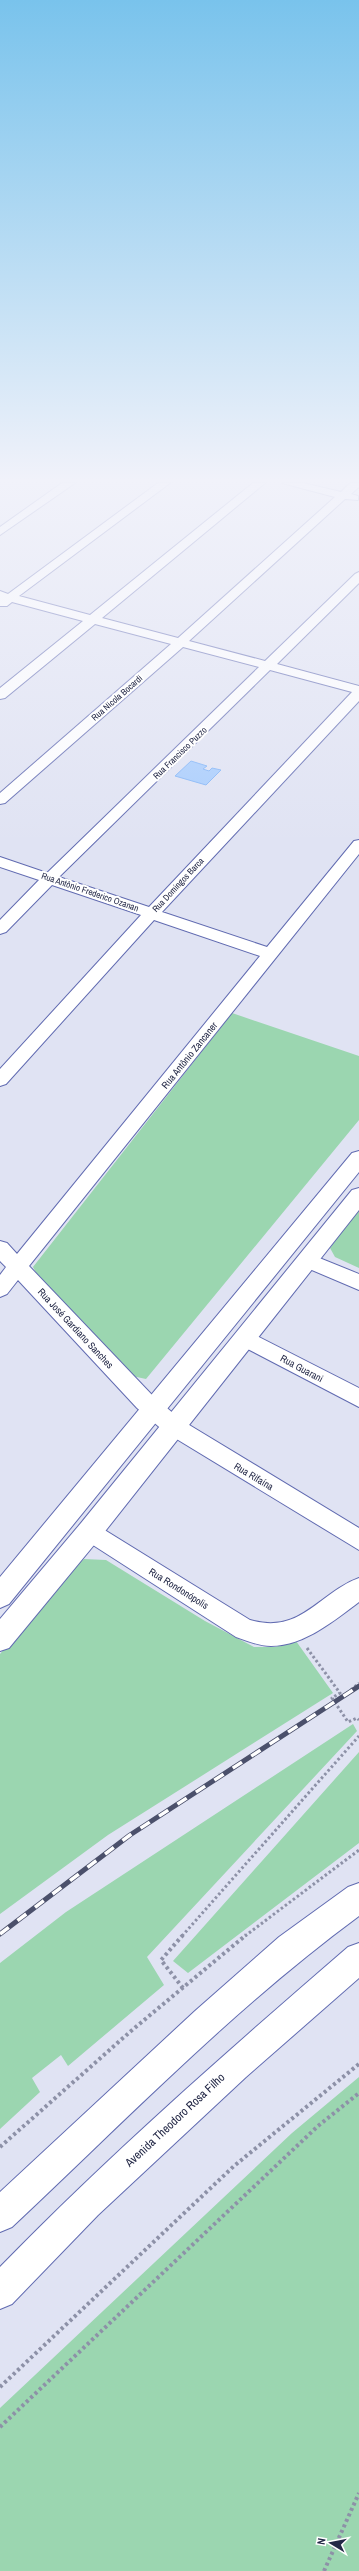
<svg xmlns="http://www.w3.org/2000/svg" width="359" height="2571" viewBox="0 0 359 2571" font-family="'Archivo Narrow',sans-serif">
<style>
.green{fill:#9bd6b0}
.building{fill:#a7ccfd;stroke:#83b5f7}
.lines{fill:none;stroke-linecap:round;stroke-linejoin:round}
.minor-casing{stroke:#616bb1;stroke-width:2}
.secondary-casing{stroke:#616bb1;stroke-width:2}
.path-far1{stroke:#8d91a7;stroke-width:3;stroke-dasharray:2.5 2.5;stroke-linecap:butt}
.path{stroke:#8d91a7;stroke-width:4;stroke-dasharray:3 3;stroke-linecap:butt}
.minor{fill:#fff;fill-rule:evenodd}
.secondary{fill:#fff;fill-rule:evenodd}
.rail-casing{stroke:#4b506b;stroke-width:5}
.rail{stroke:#fff;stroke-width:3.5;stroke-dasharray:11;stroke-linecap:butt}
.labels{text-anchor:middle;stroke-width:4;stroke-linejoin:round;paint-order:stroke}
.far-street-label{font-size:9px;fill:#242947;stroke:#fff}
.street-label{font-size:10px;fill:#242947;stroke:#fff}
.near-street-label{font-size:12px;fill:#242947;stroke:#fff}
</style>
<rect width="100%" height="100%" fill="#e0e3f3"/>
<path class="green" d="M232,1013l127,43v64l-213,259 -14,-3 -91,-94 -8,-15z
M359,1208v60l-24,-11 -5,-9z
M84,1559l22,1 99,61 49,26h21l21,-6 37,52 -225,142 -108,79v-260l70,-83z
M353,1724l4,7 -210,226 17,28 -96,81 -7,-11 -29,23 8,14 -40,37v-166l66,-51z
M359,1752v91l-171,130 -15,-12z
M359,2077v494h-359v-163l292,-275z"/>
<path class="building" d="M191,761l16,5 -4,3 6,2 3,-3 9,2 -15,15 -31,-9z"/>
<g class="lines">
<g class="minor-casing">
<path id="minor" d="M62,483h13l-75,52v-8z
M158,483h12l-151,113 71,19 163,-132h12l-163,135 76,20 157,-141 -53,-14h21l38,9 9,-9h9v4l-8,7 7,2v4l-13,-1 -156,142 76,20 90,-87 4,-2v11l-82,81 82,22v15l-197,211 105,35 87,-106 5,-1v14l-330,412 124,130 28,24 178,108v22l-194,-118 -28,-24 -119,-128 -11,14 -7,3v-22l6,-8 -6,-6v-20l7,2 10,11 243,-298 -106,-36 -148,164 -6,2v-17l141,-154 -89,-30 -46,47 -6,2v-14l39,-40 -39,-13v-10l47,16 212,-206 -76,-20 -178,156 -5,1v-11l171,-149 -76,-20 -90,74 -5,1v-11l83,-67 -71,-19 -5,4h-7v-15l8,3zM270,670l82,22 -203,215 -90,-30z
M307,1253l52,21v16l-59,-25 -3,-5 3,-5z
M245,1330l114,58v19l-121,-63 -3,-6 3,-6z
M90,1521l160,99c51,15 68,-27 109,-42v24c-24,18 -55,44 -88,44 -12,0 -24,-5 -35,-9l-154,-99 -3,-7 3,-7z"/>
</g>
<g class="secondary-casing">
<path id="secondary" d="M359,1151v21l-350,432 -9,4v-31l352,-424z
M359,1188v22l-260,329 -90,109 -9,3v-32l81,-96 271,-333z
M359,1883v33c-125,92 -234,205 -347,311l-12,5v-40l195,-181 84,-74 69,-50z
M359,1943v35l-113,99 -148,138 -86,89 -12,5v-42c110,-113 229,-217 348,-320z"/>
</g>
<path class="path-far1" d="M307,1648l33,45 -8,5 16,24 9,-4 2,2
M351,1690l8,-7
M182,1936l177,-200
M245,1936l114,-86"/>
<path class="path" d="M183,1988l-22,-28 22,-25
M0,2147l131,-116 115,-96
M0,2387l234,-221 125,-102
M0,2427l318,-301 41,-33
M324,2571l35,-78"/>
<use href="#minor" class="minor"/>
<use href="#secondary" class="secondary"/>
<g class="rail-casing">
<path id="rail" d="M0,1934l130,-99 229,-149"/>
</g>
<use href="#rail" class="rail"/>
</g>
<linearGradient id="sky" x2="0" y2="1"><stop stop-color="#79c3ec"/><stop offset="0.57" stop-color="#f1f2fa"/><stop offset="1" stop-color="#f1f2fa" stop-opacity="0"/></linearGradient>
<rect width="359" height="843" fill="url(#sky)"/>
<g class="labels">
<g class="far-street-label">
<text transform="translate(117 698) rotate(-41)" y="3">Rua Nicola Bocardi</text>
<text transform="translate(180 753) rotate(-44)" y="3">Rua Francisco Puzzo</text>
<text transform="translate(178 885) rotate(-47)" y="3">Rua Domingos Barca</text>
<text transform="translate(90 892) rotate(19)" y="3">Rua Antônio Frederico Ozanan</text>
</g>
<g class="street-label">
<text transform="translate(189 1055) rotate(-51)" y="4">Rua Antônio Zancaner</text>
<text transform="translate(76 1328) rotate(47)" y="4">Rua José Gardiano Sanches</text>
<text transform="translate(302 1368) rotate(28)" y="4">Rua Guarani</text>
<text transform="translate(254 1476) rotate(31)" y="4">Rua Rifaína</text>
<text transform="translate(179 1588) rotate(32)" y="4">Rua Rondonópolis</text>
</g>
<g class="near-street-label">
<text transform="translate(175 2120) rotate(-43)" y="4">Avenida Theodoro Rosa Filho</text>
</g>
</g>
<g transform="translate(331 2543) rotate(280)" stroke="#ffffff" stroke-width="3" paint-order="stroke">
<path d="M0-3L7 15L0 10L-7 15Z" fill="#242947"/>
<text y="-6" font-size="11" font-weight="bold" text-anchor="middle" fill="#242947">N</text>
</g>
</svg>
